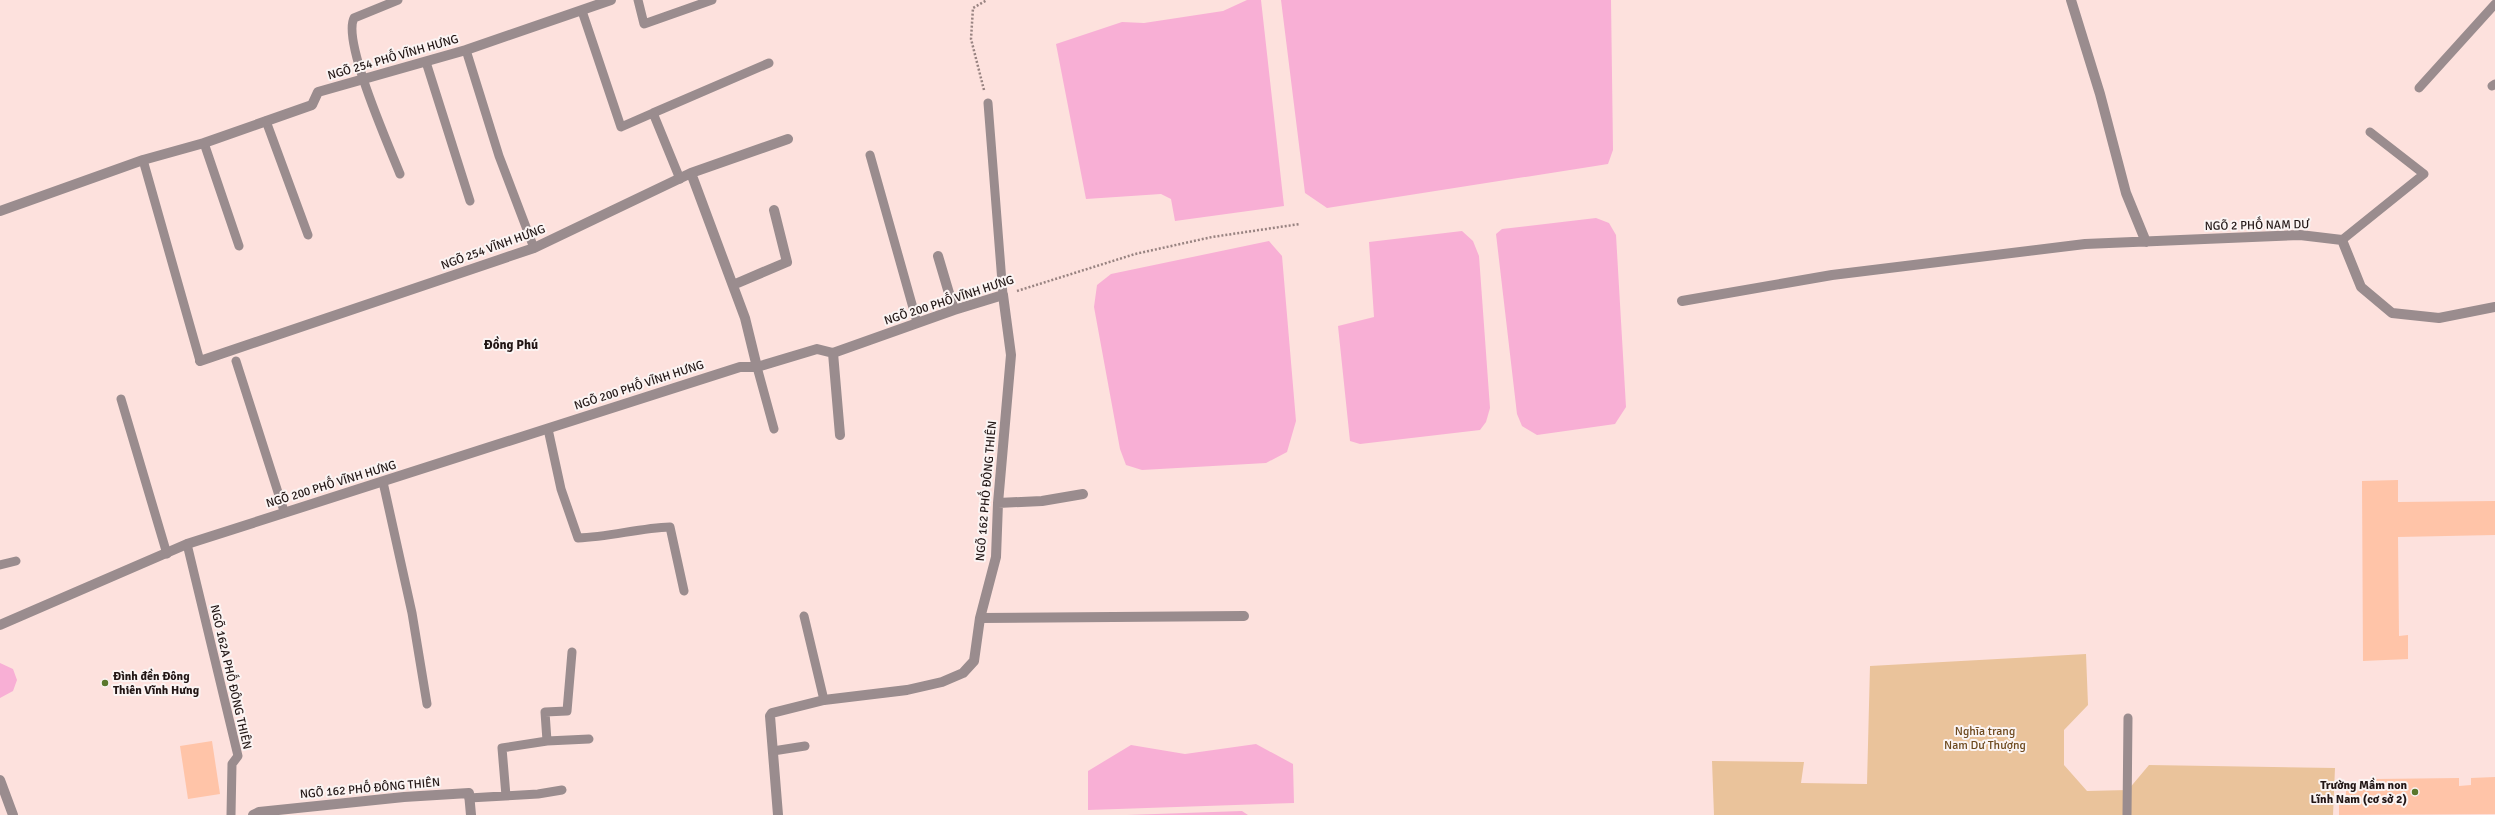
<svg xmlns="http://www.w3.org/2000/svg" width="2495" height="815" viewBox="0 0 2495 815" font-family="Signika,sans-serif">
<style>
.green{fill:#eac39b}
.water{fill:#f8afd5}
.building{fill:#ffc4a8}
.lines{fill:none;stroke-linecap:round;stroke-linejoin:round}
.path{stroke:#988381;stroke-width:2.5;stroke-dasharray:2 2;stroke-linecap:butt}
.lane{stroke:#9a8c8e;stroke-width:9}
.street{stroke:#9a8c8e;stroke-width:10}
.poi-dot{fill:#5a772c;stroke:#fbf4f3;stroke-width:1.5}
.labels{text-anchor:middle;stroke-width:4;stroke-linejoin:round;paint-order:stroke}
.street-label{font-size:12px;fill:#221615;stroke:#fbf4f3}
.poi-label{font-size:12px;font-weight:bold;fill:#221615;stroke:#fbf4f3;text-anchor:start}
.park-label{font-size:12px;fill:#6d491e;stroke:#fbf4f3}
.neighbourhood-label{font-size:13px;font-weight:bold;fill:#221615;stroke:#fbf4f3}
</style>
<rect width="100%" height="100%" fill="#fde1dd"/>
<path class="green" d="M2086,654l2,51 -24,25v35l23,26 41,-1 21,-25 186,3 -2,47h-619l-2,-54 92,1 -3,21 66,1 3,-118z"/>
<path class="water" d="M1247,0h14l23,206 -109,15 -4,-22 -10,-5 -75,5 -30,-155 66,-22 22,1 79,-12z
M1281,0h330l2,150 -5,14 -281,44 -22,-15z
M1596,218l13,5 7,12 10,172 -11,17 -78,11 -15,-9 -5,-12 -21,-180 6,-5z
M1462,231l11,10 6,15 11,152 -4,14 -6,8 -120,14 -10,-3 -12,-115 36,-9 -5,-75z
M1269,241l13,15 14,165 -9,31 -21,11 -124,7 -16,-5 -6,-16 -26,-142 3,-22 14,-11z
M0,663l13,6 4,11 -4,11 -13,7z
M1256,744l37,20 1,39 -206,7v-39l43,-26 54,9z
M1242,811l6,4h-121z"/>
<path class="building" d="M2398,480v22l97,-1v34l-97,2 1,99 9,-1v24l-45,2 -1,-180z
M212,741l8,53 -32,5 -8,-53z
M2495,777v37l-156,1v-18h7v-11h23v-3h6v-4l84,-1v8l12,-1v-7z"/>
<g class="lines">
<path class="path" d="M984,90l-13,-51 2,-31 14,-8
M1017,291l118,-37 77,-17 88,-13"/>
<path class="lane" d="M398,0l-44,18c-12,23 35,128 46,156
M638,0l6,24 68,-24
M582,11l39,116 32,-14
M466,50l33,106 35,92
M426,62l44,139
M2492,86l3,-2
M2419,88l76,-84
M988,103l15,192
M266,121l42,114
M204,143l35,103
M870,155l47,167
M143,160l57,201
M680,179l-27,-66 116,-50
M2342,240l82,-66 -54,-42
M236,361l48,150
M757,367l17,62
M121,399l46,155
M548,429l13,60 17,49c32,-1 61,-10 92,-11l14,64
M383,482l29,131 15,91
M187,544l51,212 -6,8 -1,51
M0,565l16,-4
M804,616l20,84
M547,741l-2,-29 22,-1 5,-59
M773,751l32,-5
M506,796l-4,-48 45,-7 42,-2
M469,798l69,-4 24,-4
M2127,815l1,-97"/>
<path class="street" d="M2071,0l29,94 26,99 20,49
M691,173l54,145 12,49
M0,211l143,-51 61,-17 108,-38 6,-13 148,-42 145,-50
M938,256l16,54
M733,285l54,-23 -13,-52
M1682,301l150,-26 253,-31 215,-9 42,5 19,47 31,26 47,5 56,-11
M833,353l7,82
M200,361l334,-113 157,-75 97,-34
M998,503l44,-2 41,-7
M980,618l264,-2
M0,625l187,-81 553,-177h17l60,-18 16,4 121,-43 49,-15 8,60 -13,148 -2,54 -16,61 -6,43 -11,12 -21,9 -35,8 -83,10 -52,13 -2,3 8,99
M0,780l13,35
M253,815l6,-3 145,-15 65,-4 2,22"/>
</g>
<g class="poi-dot">
<circle cx="105" cy="683" r="4"/>
<circle cx="2415" cy="792" r="4"/>
</g>
<g class="labels">
<g class="street-label">
<text transform="translate(393 57) rotate(-16)" y="4">NGÕ 254 PHỐ VĨNH HƯNG</text>
<text transform="translate(2257 225) rotate(-1)" y="4">NGÕ 2 PHỐ NAM DƯ</text>
<text transform="translate(493 247) rotate(-20)" y="4">NGÕ 254 VĨNH HƯNG</text>
<text transform="translate(949 300) rotate(-18)" y="4">NGÕ 200 PHỐ VĨNH HƯNG</text>
<text transform="translate(639 385) rotate(-18)" y="4">NGÕ 200 PHỐ VĨNH HƯNG</text>
<text transform="translate(331 484) rotate(-17)" y="4">NGÕ 200 PHỐ VĨNH HƯNG</text>
<text transform="translate(986 491) rotate(-85)" y="4">NGÕ 162 PHỐ ĐÔNG THIÊN</text>
<text transform="translate(231 677) rotate(77)" y="4">NGÕ 162A PHỐ ĐÔNG THIÊN</text>
<text transform="translate(370 788) rotate(-5)" y="4">NGÕ 162 PHỐ ĐÔNG THIÊN</text>
</g>
<g class="poi-label">
<text x="113" y="680">Đình đền Đông<tspan x="113" dy="14">Thiên Vĩnh Hưng</tspan></text>
<text x="2407" y="789" text-anchor="end">Trường Mầm non<tspan x="2407" dy="14">Lĩnh Nam (cơ sở 2)</tspan></text>
</g>
<g class="park-label">
<text x="1985" y="735">Nghĩa trang<tspan x="1985" dy="14">Nam Dư Thượng</tspan></text>
</g>
<g class="neighbourhood-label">
<text x="511" y="349">Đồng Phú</text>
</g>
</g>
</svg>
